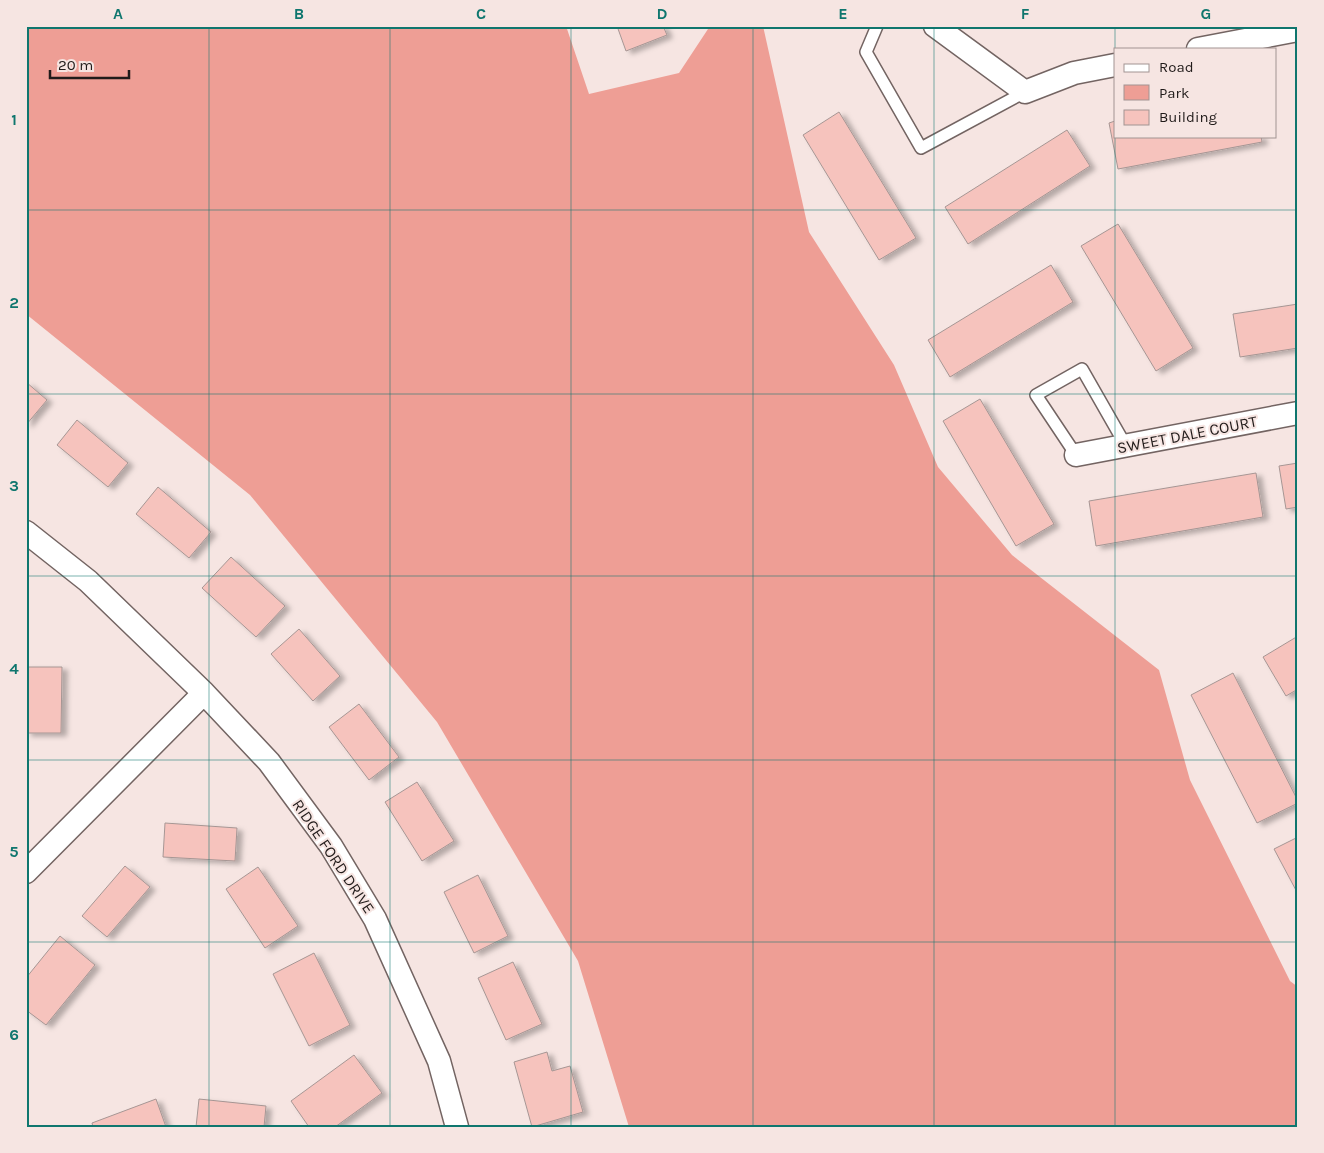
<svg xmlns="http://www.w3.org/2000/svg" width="1324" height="1153" viewBox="0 0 1324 1153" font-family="Karla,sans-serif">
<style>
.green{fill:#ee9e95}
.building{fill:#f6c3bd;stroke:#a69694;filter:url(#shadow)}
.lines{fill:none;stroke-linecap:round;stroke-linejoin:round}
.service-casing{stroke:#736462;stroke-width:14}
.minor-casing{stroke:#736462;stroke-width:25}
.service{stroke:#fff;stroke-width:11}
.minor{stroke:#fff;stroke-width:22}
.grid{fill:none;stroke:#0f766e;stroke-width:1;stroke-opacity:0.55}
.labels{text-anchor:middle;stroke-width:4;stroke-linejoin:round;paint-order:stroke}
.street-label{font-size:16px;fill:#211b1a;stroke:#f6e5e2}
.neatline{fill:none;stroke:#0f766e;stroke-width:2}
.grid-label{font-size:16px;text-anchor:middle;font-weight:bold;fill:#0f766e}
</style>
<defs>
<filter id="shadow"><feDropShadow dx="5.5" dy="3" stdDeviation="2.5" flood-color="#0004"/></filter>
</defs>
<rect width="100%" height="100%" fill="#f6e5e2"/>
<path class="green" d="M26,26h540l23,68 90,-21 31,-47h53l46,206 85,133 44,102 74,88 147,115 31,110 100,201 8,6v140h-669l-51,-166 -141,-239 -187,-227 -224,-181z"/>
<path class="building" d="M617,26h46l4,9 -41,16z
M839,112l77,126 -37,22 -76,-125z
M1115,121v15h146l1,6 -144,27 -9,-46z
M1067,130l23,36 -122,78 -23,-37z
M1118,224l75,124 -37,23 -75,-125z
M1051,265l22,37 -123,75 -22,-37z
M1298,304v44l-58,9 -7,-43z
M26,382l21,18 -21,25z
M980,399l74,125 -38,22 -73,-125z
M77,420l51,43 -20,24 -51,-42z
M1298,463v44l-12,2 -7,-43z
M1256,473l7,44 -167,29 -7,-45z
M158,487l53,45 -22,26 -53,-44z
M231,557l54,49 -29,31 -54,-49z
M299,629l41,47 -27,25 -42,-47z
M1298,636v53l-12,7 -23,-39z
M26,667h36l-1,66h-35z
M1233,673l65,128v2l-41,20 -66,-128z
M359,704l40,53 -30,23 -40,-53z
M417,782l37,59 -32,20 -37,-59z
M165,823l72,5 -2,33 -72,-4z
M1298,837v57l-24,-45z
M125,866l25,21 -43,50 -25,-21z
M258,867l40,59 -33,22 -39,-59z
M478,875l30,61 -34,17 -30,-61z
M60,936l35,29 -49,60 -20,-15v-32z
M314,953l36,72 -41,21 -36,-72z
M513,962l29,62 -36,16 -28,-62z
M547,1052l5,19 18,-5 13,46 -51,15 -18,-65z
M354,1055l28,38 -47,34h-26l-18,-26z
M156,1099l10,28h-73l-1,-4z
M199,1099l67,7 -2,21h-68z"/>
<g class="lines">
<g class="service-casing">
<path id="service" d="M877,26l-11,26 55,96 104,-56
M1076,455l-40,-60 46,-26 44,77"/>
</g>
<g class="minor-casing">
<path id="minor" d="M935,26l90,66 49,-19 41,-8
M1198,49l100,-19
M1076,455l222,-42
M26,532l62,49 116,112 65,69 62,84 44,73 64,142 18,66
M26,872l178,-179"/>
</g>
<use href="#service" class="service"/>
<use href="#minor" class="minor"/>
</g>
<path class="grid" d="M209,26v1101M390,26v1101M571,26v1101M753,26v1101M934,26v1101M1115,26v1101M26,210h1272M26,394h1272M26,576h1272M26,760h1272M26,942h1272"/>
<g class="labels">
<g class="street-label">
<text transform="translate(1187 434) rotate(-11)" y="6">SWEET DALE COURT</text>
<text transform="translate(334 856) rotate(56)" y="6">RIDGE FORD DRIVE</text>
</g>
</g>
<rect width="1324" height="1153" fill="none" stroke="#f6e5e2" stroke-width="55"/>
<rect x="1114" y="48" width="162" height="90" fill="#f6e5e2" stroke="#a19492"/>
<rect x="1124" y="64" width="25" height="8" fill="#ffffff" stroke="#a19492"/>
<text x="1159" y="72" font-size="15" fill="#211b1a">Road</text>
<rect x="1124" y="85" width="25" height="15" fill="#ee9e95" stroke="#a19492"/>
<text x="1159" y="98" font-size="15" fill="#211b1a">Park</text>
<rect x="1124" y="110" width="25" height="15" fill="#f6c3bd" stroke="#a19492"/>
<text x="1159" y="122" font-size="15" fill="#211b1a">Building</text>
<path d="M50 70v8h79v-8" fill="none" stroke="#211b1a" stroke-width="2.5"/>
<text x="58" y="70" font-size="15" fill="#211b1a" stroke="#f6e5e2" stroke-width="4" paint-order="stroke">20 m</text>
<rect x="28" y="28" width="1268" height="1098" class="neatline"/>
<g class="grid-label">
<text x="118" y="19">A</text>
<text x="299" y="19">B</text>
<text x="481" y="19">C</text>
<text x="662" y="19">D</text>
<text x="843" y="19">E</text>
<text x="1025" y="19">F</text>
<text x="1206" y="19">G</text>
<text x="14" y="125">1</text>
<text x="14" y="308">2</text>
<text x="14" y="491">3</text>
<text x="14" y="674">4</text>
<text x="14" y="857">5</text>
<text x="14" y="1040">6</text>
</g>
</svg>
